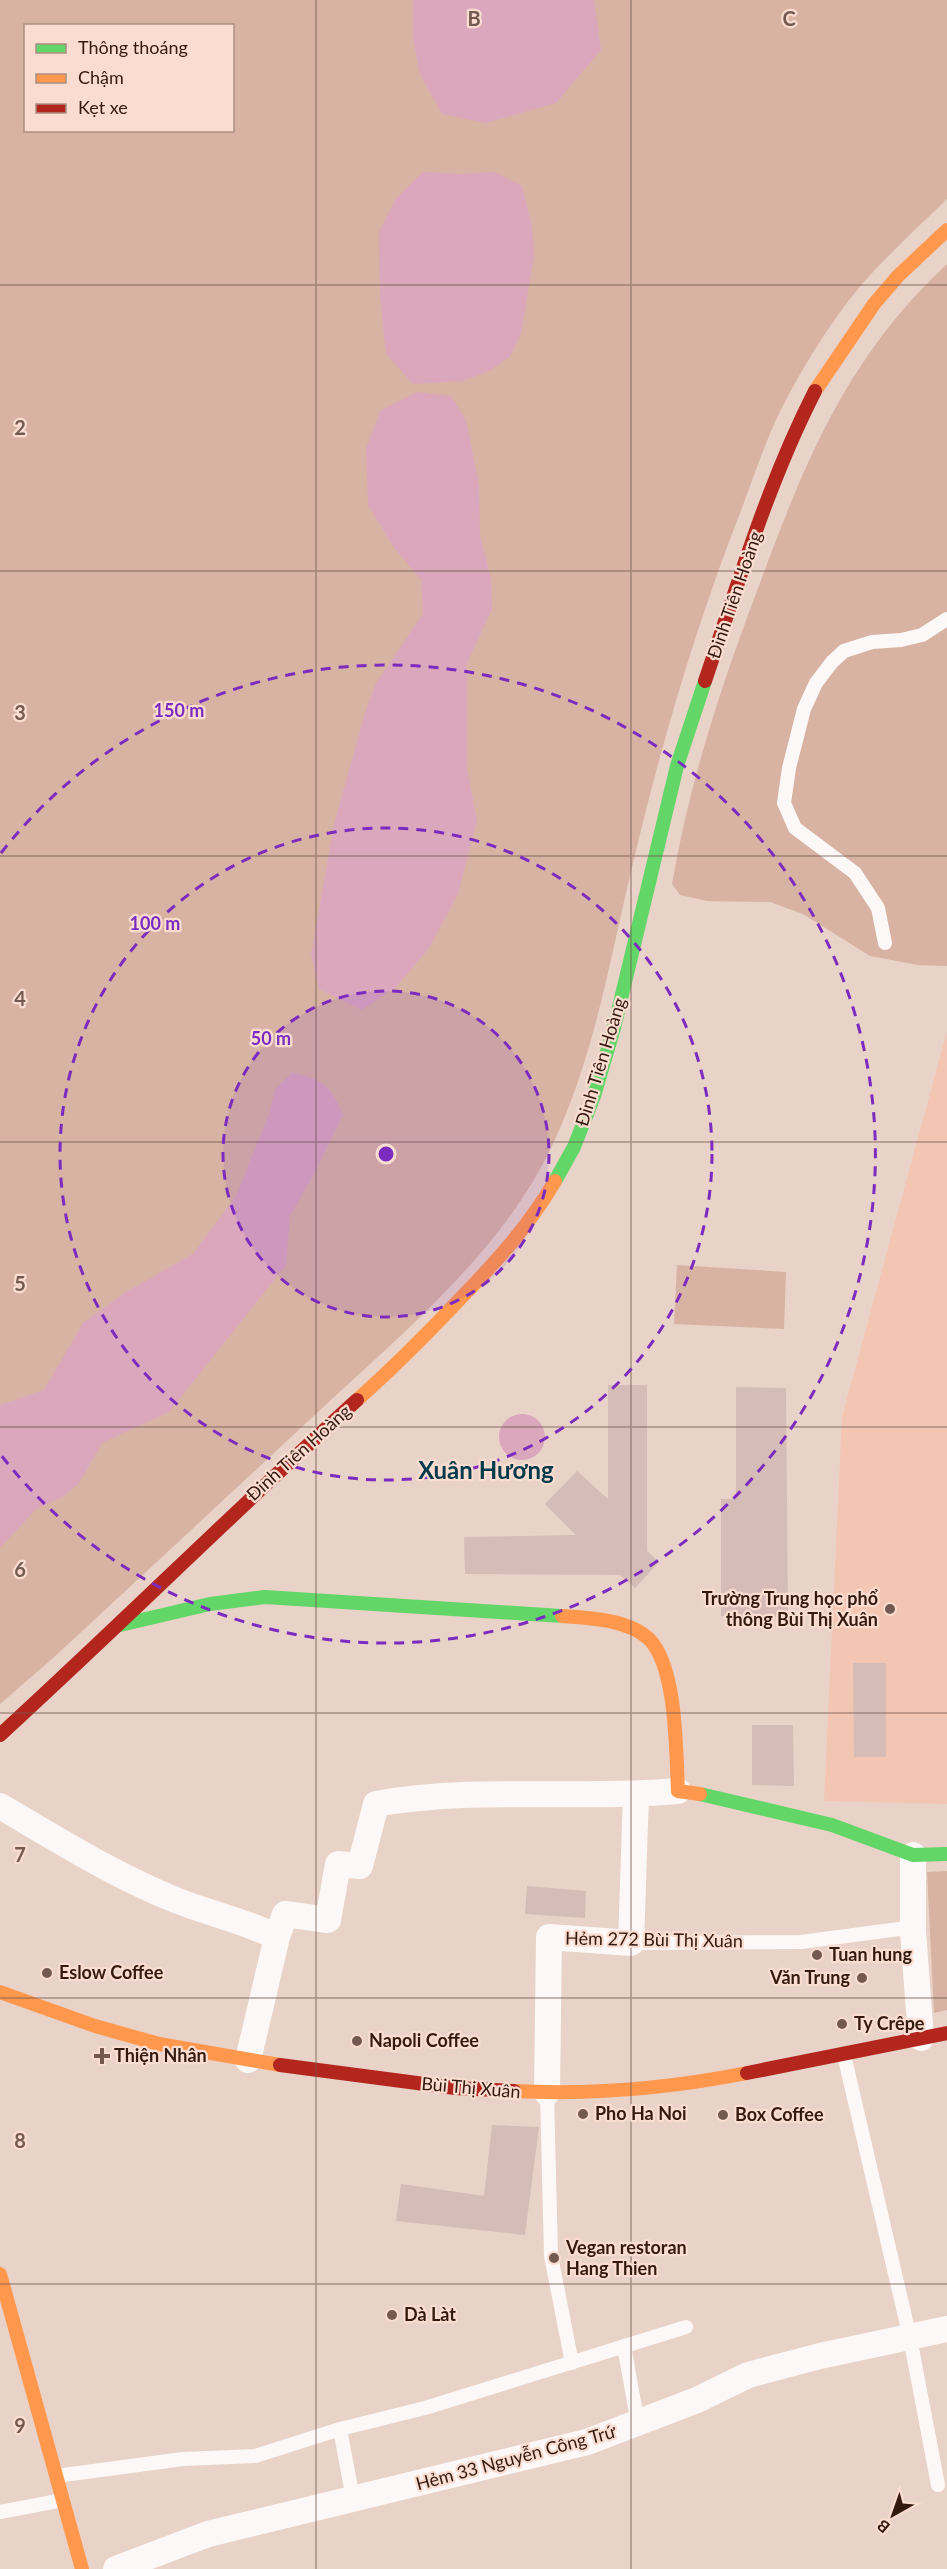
<svg xmlns="http://www.w3.org/2000/svg" width="947" height="2569" viewBox="0 0 947 2569" font-family="Lato,sans-serif">
<style>
.built{fill:#f3c6b3}
.green{fill:#d8b3a3;fill-rule:evenodd}
.water{fill:#daa7bd}
.building{fill:#d5bcb7}
.lines{fill:none;stroke-linecap:round;stroke-linejoin:round}
.lane{stroke:#fcf8f7;stroke-width:14}
.street{stroke:#fcf8f7;stroke-width:26}
.fast{stroke:#63d668;stroke-width:14}
.slow{stroke:#ff974d;stroke-width:14}
.jam{stroke:#b3261e;stroke-width:14}
.grid{fill:none;stroke:#735a50;stroke-width:1.5;stroke-opacity:0.55}
.ring{fill:none;stroke:#7b2cbf;stroke-width:3;stroke-dasharray:10 8}
.poi-dot{fill:#735a50;stroke:#faddd0;stroke-width:2}
.labels{text-anchor:middle;stroke-width:4.5;stroke-linejoin:round;paint-order:stroke}
.street-label{font-size:18px;fill:#331a0f;stroke:#faddd0}
.poi-label{font-size:18px;font-weight:bold;fill:#331a0f;stroke:#faddd0;text-anchor:start}
.district-label{font-size:24px;font-weight:bold;fill:#023a4b;stroke:#faddd0}
.grid-label{font-size:20px;text-anchor:middle;font-weight:bold;fill:#735a50;stroke:#faddd0;stroke-width:4.5;stroke-linejoin:round;paint-order:stroke}
.centre{fill:#7b2cbf;stroke:#faddd0;stroke-width:3}
.ring-label{font-size:18px;text-anchor:middle;font-weight:bold;fill:#7b2cbf;stroke:#faddd0;stroke-width:4.5;stroke-linejoin:round;paint-order:stroke}
</style>
<rect width="100%" height="100%" fill="#e9d2c8"/>
<path class="built" d="M947,1031v773l-123,-3 18,-384z"/>
<path class="green" d="M0,0h947v199c-38,37 -79,73 -109,116 -24,34 -45,69 -63,107 -13,29 -23,60 -35,91 -44,113 -78,228 -106,346 -24,98 -39,198 -83,289 -49,103 -150,187 -233,264 -88,82 -177,165 -266,247l-52,45zM26,26h206v104h-206z
M947,264v702l-29,-1 -48,-9 -67,-42 -33,-12 -63,-1 -27,-6 -8,-11c17,-100 49,-198 85,-293 47,-127 88,-232 190,-327z
M677,1265l109,7 -2,57 -110,-5z
M947,1871v139l-13,3 -7,-141z"/>
<path class="water" d="M413,0h181l7,50 -45,53 -70,20 -44,-9 -22,-39 -7,-36z
M423,172l37,2 34,-2 28,14 10,40 2,29 -13,79 -11,22 -19,14 -28,11 -50,3 -27,-30 -6,-57 -1,-65 16,-32z
M417,392l34,4 15,24 13,65 1,50 11,44 1,30 -25,54v106l10,52 -19,73 -29,54 -33,39 -34,23 -43,-21 -8,-34 23,-131 31,-111 11,-30 47,-69 -2,-34 -26,-31 -27,-44 -2,-57 15,-38z
M292,1073c31,5 40,15 51,42l-31,63 -22,38 -4,49 -117,147 -67,31 -23,40 -16,14 -27,12 -36,39v-143l44,-15 39,-67 43,-31 67,-38 43,-58 33,-82 6,-25z
M499 1437a23 23 0 1 1 46 0a23 23 0 1 1-46 0Z"/>
<path class="building" d="M608,1385h39v166l12,11 -24,26 -15,-13 -155,-1 -1,-37 112,-2 -31,-31 32,-33 31,28z
M736,1387l50,1 2,229 -67,-1v-117h15z
M853,1663h33v94h-32z
M752,1725h41l1,61 -42,-1z
M527,1886l59,5 -1,27 -60,-4z
M492,2125l47,2 -14,108 -129,-14 5,-37 83,12z"/>
<g class="lines">
<path class="lane" d="M885,943l-7,-35 -23,-35 -60,-45 -11,-25 5,-35 15,-59 12,-26 16,-21 12,-11 28,-9 29,-2 21,-5 25,-16
M631,1943l170,-1 113,-15
M844,2055l66,283 28,147
M547,2093l4,163 21,107
M624,2346l14,78
M340,2429l13,70
M56,2476l127,-17 72,-3 85,-27 85,-21 261,-81
M0,2512l63,-12"/>
<path class="street" d="M0,1806c58,34 115,70 178,95 33,13 67,20 99,36
M913,1855v77l8,106
M248,2060l29,-123 8,-23 43,6 10,-56 22,2 16,-62c98,-18 202,-4 302,-13
M547,2093l2,-156 82,6 5,-148
M116,2569l92,-35 379,-92 110,-42 51,-25 72,-19 127,-27"/>
<path class="fast" d="M555,1181l19,-34 20,-51 20,-68 63,-262 28,-85
M120,1625l90,-21 55,-7 297,19
M700,1794l132,31 81,30 34,-1"/>
<path class="slow" d="M815,391l59,-87 24,-28 49,-46
M357,1400c36,-32 69,-65 102,-100 36,-37 70,-74 96,-119
M562,1616c27,2 66,3 87,23 28,28 27,113 29,152l22,3
M0,1992l95,34 64,18 121,21
M514,2091c77,4 157,-3 233,-18
M0,2274l82,295"/>
<path class="jam" d="M705,681c33,-97 63,-198 110,-290
M0,1735c120,-110 236,-225 357,-335
M280,2065l175,23 59,3
M747,2073l200,-40"/>
</g>
<path class="grid" d="M316,0v2569M631,0v2569M0,285h947M0,571h947M0,856h947M0,1142h947M0,1427h947M0,1713h947M0,1998h947M0,2284h947"/>
<circle cx="386" cy="1154" r="163" fill="#7b2cbf" fill-opacity=".12"/>
<g class="ring">
<circle cx="386" cy="1154" r="163"/>
<circle cx="386" cy="1154" r="326"/>
<path d="M1 853A489 489 0 1 1 1 1455"/>
</g>
<g class="poi-dot">
<circle cx="890" cy="1609" r="6"/>
<circle cx="817" cy="1955" r="6"/>
<circle cx="47" cy="1973" r="6"/>
<circle cx="862" cy="1978" r="6"/>
<circle cx="842" cy="2024" r="6"/>
<circle cx="357" cy="2041" r="6"/>
<path d="M99 2047h6v6h6v6h-6v6h-6v-6h-6v-6h6z"/>
<circle cx="583" cy="2114" r="6"/>
<circle cx="723" cy="2115" r="6"/>
<circle cx="554" cy="2258" r="6"/>
<circle cx="392" cy="2315" r="6"/>
</g>
<g class="labels">
<g class="street-label">
<text transform="translate(735 595) rotate(-71)" y="6">Đinh Tiên Hoàng</text>
<text transform="translate(601 1062) rotate(-73)" y="6">Đinh Tiên Hoàng</text>
<text transform="translate(299 1453) rotate(-42)" y="6">Đinh Tiên Hoàng</text>
<text transform="translate(654 1940) rotate(1)" y="6">Hẻm 272 Bùi Thị Xuân</text>
<text transform="translate(471 2088) rotate(5)" y="6">Bùi Thị Xuân</text>
<text transform="translate(516 2458) rotate(-15)" y="6">Hẻm 33 Nguyễn Công Trứ</text>
</g>
<g class="poi-label">
<text x="878" y="1605" text-anchor="end">Trường Trung học phổ<tspan x="878" dy="21">thông Bùi Thị Xuân</tspan></text>
<text x="829" y="1961">Tuan hung</text>
<text x="59" y="1979">Eslow Coffee</text>
<text x="850" y="1984" text-anchor="end">Văn Trung</text>
<text x="854" y="2030">Ty Crêpe</text>
<text x="369" y="2047">Napoli Coffee</text>
<text x="114" y="2062">Thiện Nhân</text>
<text x="595" y="2120">Pho Ha Noi</text>
<text x="735" y="2121">Box Coffee</text>
<text x="566" y="2254">Vegan restoran<tspan x="566" dy="21">Hang Thien</tspan></text>
<text x="404" y="2321">Dà Làt</text>
</g>
<g class="district-label">
<text x="486" y="1479">Xuân Hương</text>
</g>
</g>
<g class="grid-label">
<text x="474" y="26">B</text>
<text x="789" y="26">C</text>
<text x="20" y="435">2</text>
<text x="20" y="720">3</text>
<text x="20" y="1006">4</text>
<text x="20" y="1291">5</text>
<text x="20" y="1577">6</text>
<text x="20" y="1862">7</text>
<text x="20" y="2148">8</text>
<text x="20" y="2433">9</text>
</g>
<circle cx="386" cy="1154" r="9" class="centre"/>
<g class="ring-label">
<text x="179" y="717">150 m</text>
<text x="155" y="930">100 m</text>
<text x="271" y="1045">50 m</text>
</g>
<rect x="24" y="24" width="210" height="108" fill="#faddd0" stroke="#aa8f83" stroke-width="1.5"/>
<rect x="36" y="44" width="30" height="9" fill="#63d668" stroke="#aa8f83" stroke-width="1.5"/>
<text x="78" y="54" font-size="18" fill="#331a0f">Thông thoáng</text>
<rect x="36" y="74" width="30" height="9" fill="#ff974d" stroke="#aa8f83" stroke-width="1.5"/>
<text x="78" y="84" font-size="18" fill="#331a0f">Chậm</text>
<rect x="36" y="104" width="30" height="9" fill="#b3261e" stroke="#aa8f83" stroke-width="1.5"/>
<text x="78" y="114" font-size="18" fill="#331a0f">Kẹt xe</text>
<g transform="translate(893 2515) rotate(220)" stroke="#faddd0" stroke-width="4.5" paint-order="stroke">
<path d="M0-4.5L10 22L0 15L-10 22Z" fill="#331a0f"/>
<text y="-9" font-size="16" font-weight="bold" text-anchor="middle" fill="#331a0f">B</text>
</g>
</svg>
